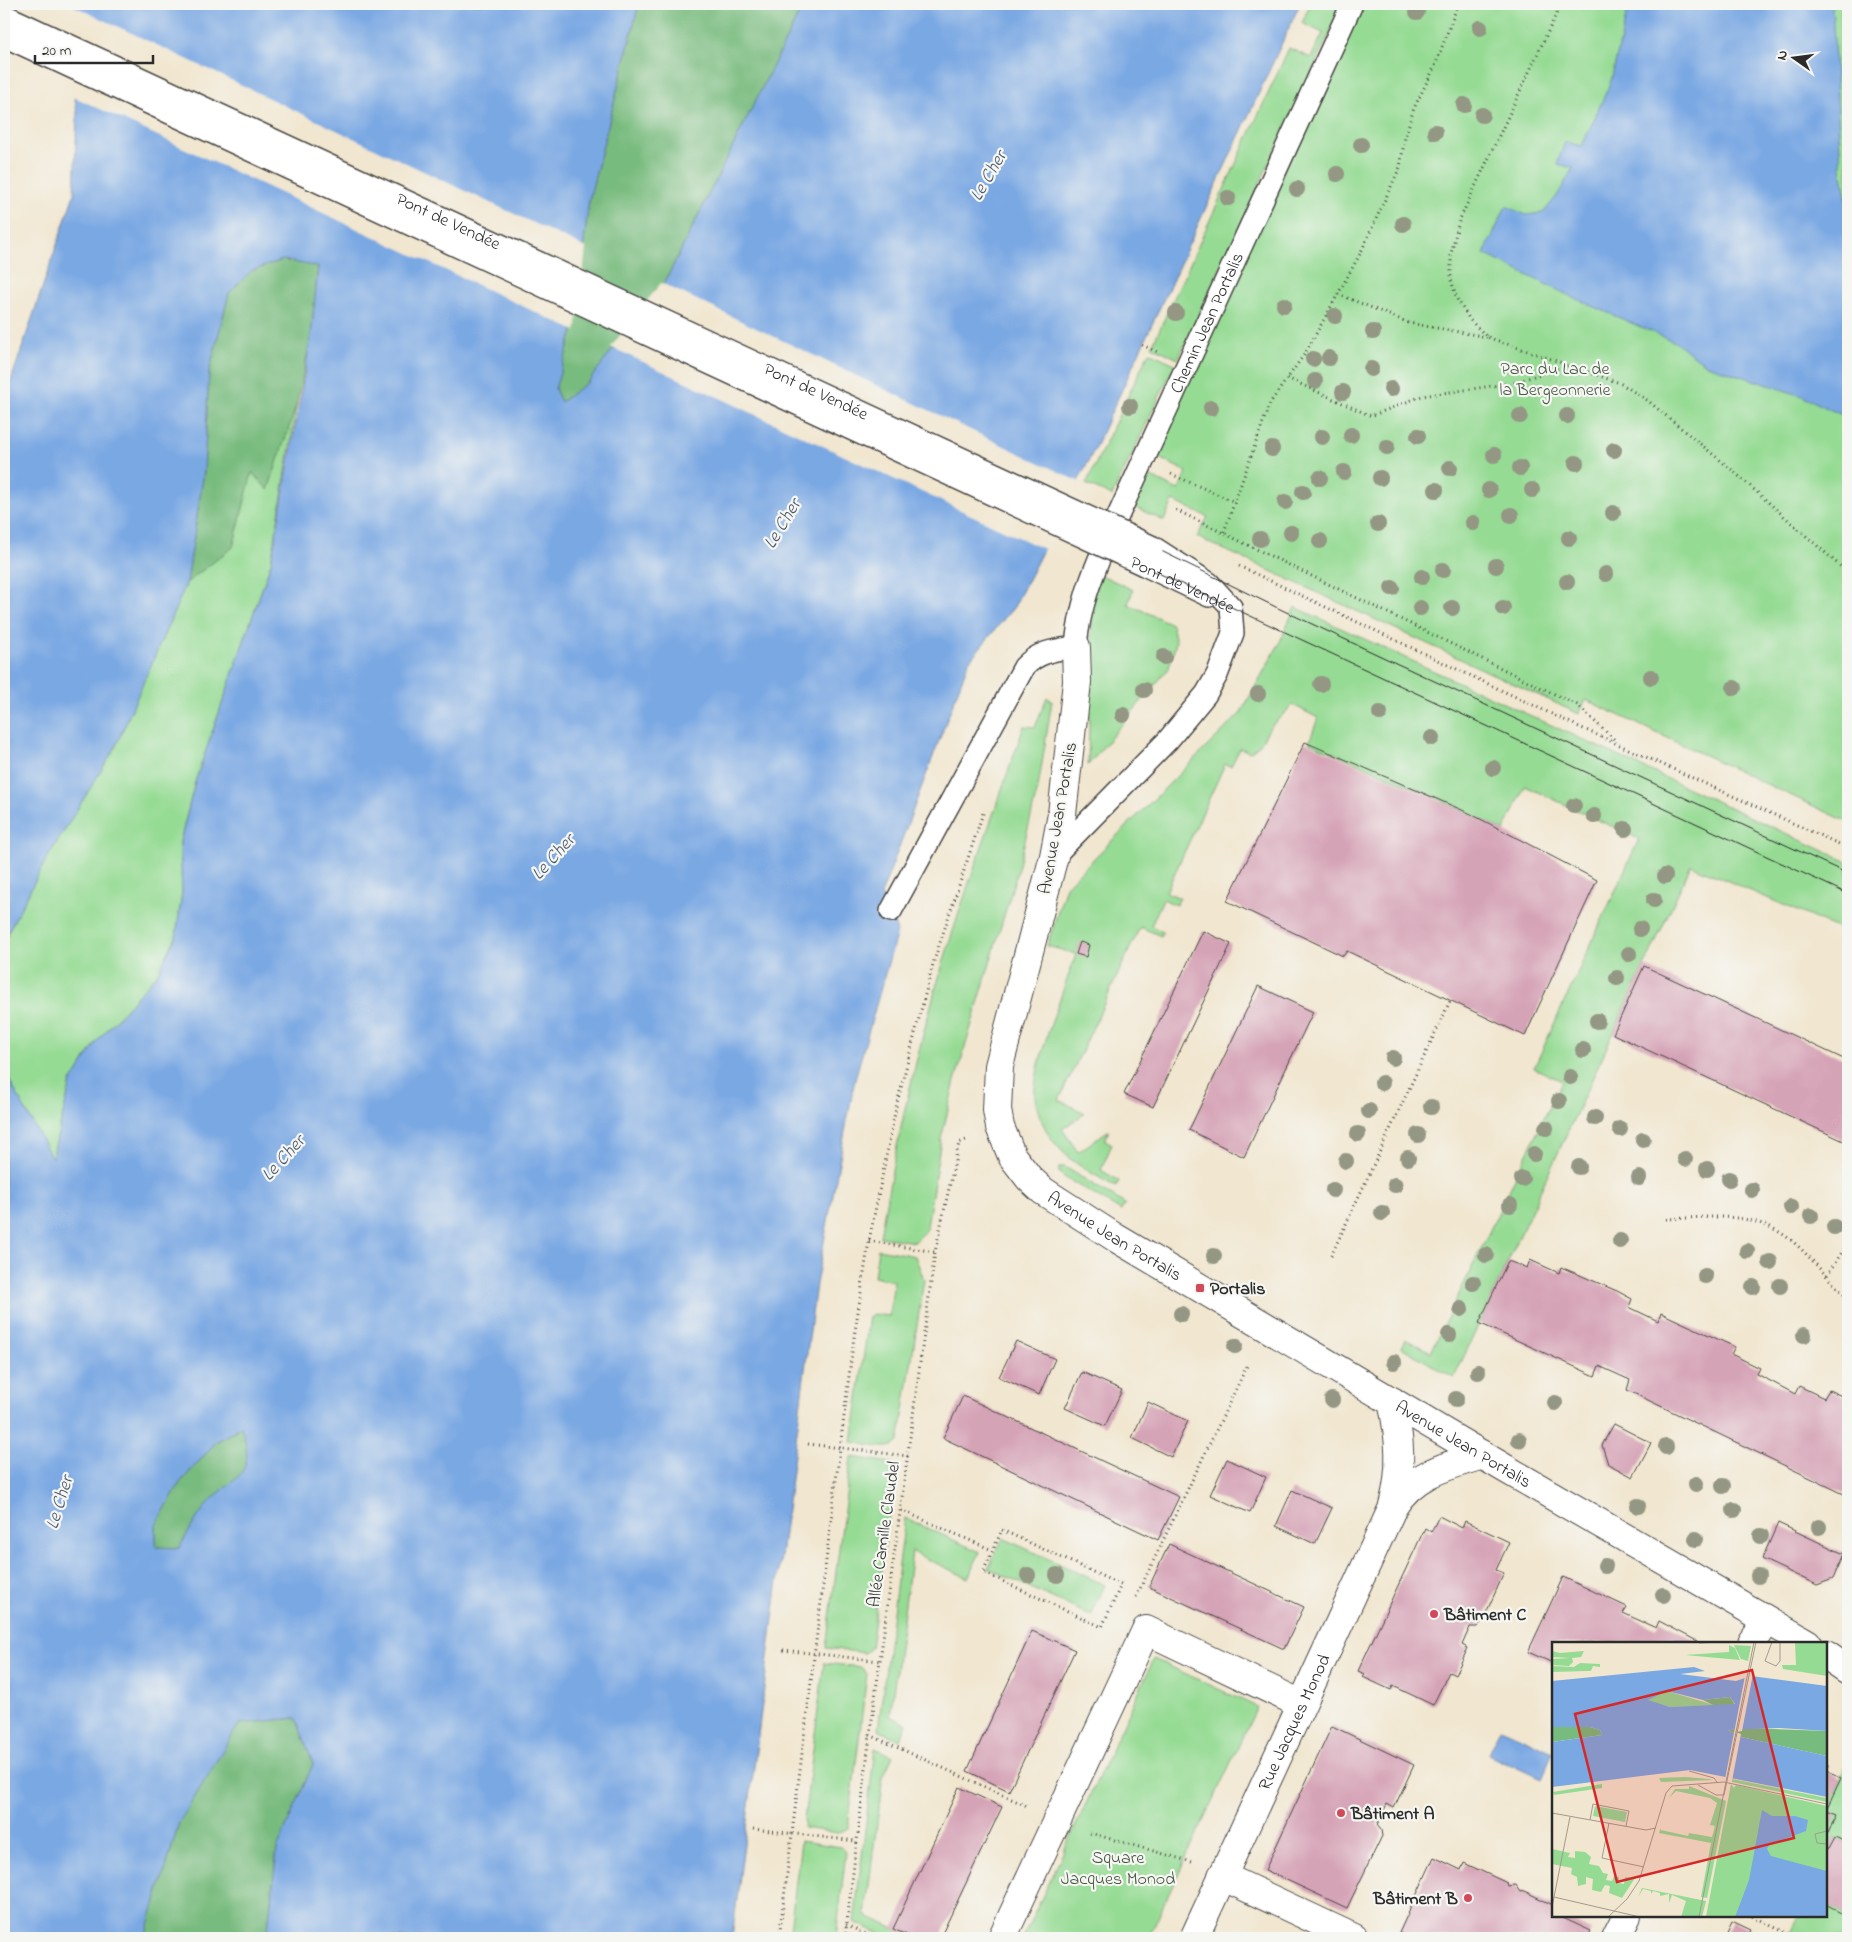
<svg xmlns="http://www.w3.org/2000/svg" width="1852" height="1942" viewBox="0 0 1852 1942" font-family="'Indie Flower',sans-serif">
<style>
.green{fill:#96db94;stroke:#608360}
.forest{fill:#78bb7e;stroke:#527354}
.water{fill:#7aa8e3;stroke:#526a87;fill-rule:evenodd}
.pier{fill:#f1e6cf}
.building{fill:#d5a3b6}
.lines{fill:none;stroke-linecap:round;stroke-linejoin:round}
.service-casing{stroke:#494744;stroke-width:24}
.minor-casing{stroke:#494744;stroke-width:30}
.path{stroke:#494744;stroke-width:3;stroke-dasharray:1 4;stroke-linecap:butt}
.service{stroke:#fff;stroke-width:21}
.minor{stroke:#fff;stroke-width:28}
.tram{stroke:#2b2b2b;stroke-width:1}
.service-bridge-casing{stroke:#494744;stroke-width:24;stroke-linecap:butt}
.service-bridge{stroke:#fff;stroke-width:21}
.tree{fill:#939783}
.poi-dot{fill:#d1495b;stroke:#f6f6f2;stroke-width:2}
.labels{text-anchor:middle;stroke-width:4.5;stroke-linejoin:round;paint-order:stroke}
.street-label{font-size:18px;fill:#2b2b2b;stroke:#f6f6f2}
.park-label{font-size:18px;fill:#465745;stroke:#f6f6f2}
.poi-label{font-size:18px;font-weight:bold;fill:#2b2b2b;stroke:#f6f6f2;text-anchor:start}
.water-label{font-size:19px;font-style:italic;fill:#47576b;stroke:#f6f6f2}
.inset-road{fill:none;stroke:#a29b8d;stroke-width:1}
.view{fill:#d62828;fill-opacity:0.15;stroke:#d62828;stroke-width:2.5}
.inset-edge{fill:none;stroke:#2b2b2b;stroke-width:2.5}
</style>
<rect width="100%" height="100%" fill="#f6f6f2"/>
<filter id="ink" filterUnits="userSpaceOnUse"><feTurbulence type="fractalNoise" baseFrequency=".02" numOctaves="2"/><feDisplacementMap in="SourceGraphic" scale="10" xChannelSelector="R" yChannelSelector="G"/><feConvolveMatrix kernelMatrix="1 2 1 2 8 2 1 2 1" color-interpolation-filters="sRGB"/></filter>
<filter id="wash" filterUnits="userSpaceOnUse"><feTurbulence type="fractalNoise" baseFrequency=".0096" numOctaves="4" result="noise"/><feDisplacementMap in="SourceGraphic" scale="20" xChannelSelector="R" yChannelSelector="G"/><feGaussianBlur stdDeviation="1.12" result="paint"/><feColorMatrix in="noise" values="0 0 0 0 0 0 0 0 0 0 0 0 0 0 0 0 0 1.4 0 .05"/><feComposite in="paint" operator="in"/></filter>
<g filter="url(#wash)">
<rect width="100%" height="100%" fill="#f1e6cf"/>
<path class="green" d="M1310,4h33l-165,355 -26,-13 137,-298 22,10 12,-25 -21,-10z
M1360,4h488v818l-262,-122 -7,14 -382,-177 11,-20 -35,-16 -9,20 -34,-16 15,-31 33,16 9,-18 -34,-17z
M1149,352l26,12 -63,132 -26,-12z
M297,403l-26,160 -76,219 -15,60 2,50 -6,45 -19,37 -59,66 -27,42 -19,77 -42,-77 -6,-39v-89l4,-22 38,-72 69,-112 72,-166 46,-35 19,-75 16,18z
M1099,574l34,16 -5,14 44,20 4,18 -7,26 -81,97 4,-142 -3,-4z
M1295,607l553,255v71l-157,-68 -237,513 -53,-31 4,-8 26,13 131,-271 -28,-13 105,-229 -114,-53 -21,45 -64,-32 -131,-57 9,-24 -25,-13 -23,22 -10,17 -10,8 -10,-4 -9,18 -6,-2 -59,128 14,6 -4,7 -13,-6 -12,27 12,6 -2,4 -21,-9 -81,173 26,13 -23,16 16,23 31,-22 -4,10 7,4 -11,26 18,11 -3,6c-19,-11 -42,-22 -57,-39 -12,-13 -22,-33 -24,-51 -3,-32 30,-109 41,-143l-29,-8 19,-60 174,-172 39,-70z
M1047,697l5,4 -14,87 -20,81 -63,212 -14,58 -14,87 -2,6 -10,10 -35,-5c21,-125 52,-251 95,-371 16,-47 33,-93 49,-140l11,1z
M1059,1167h6l60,37 -4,7 -57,-34 -5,-4z
M878,1249l37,7 9,24 -25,162c-10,10 -34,2 -47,0l17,-126 5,-2 15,2 5,-35 -20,-4z
M851,1457l41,6 3,6 -24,179 -6,5 -39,-5z
M905,1518l75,34 -12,26 -56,-26 -22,164 17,8 -7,16 -22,-10z
M1003,1538l102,47 -14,31 -103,-48z
M1154,1659l103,48 -109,231h-125z
M824,1663l37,4 6,7 -19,154 -10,5 -35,-5z
M875,1748l18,8 -10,21 -18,138 49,23h-25l-35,-16z
M1848,1764v80l-13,-6 -6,11 -3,-1v-11l10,-23 -10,-4z
M801,1841l40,6 5,5 -10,86h-47z
M1826,1905l22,11v22h-61l11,-22h28z"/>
<path class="forest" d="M639,4h165l-138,276 -78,102 -27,20 -6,-13 19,-61 15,-128z
M283,260l35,6 -7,70 -14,67 -29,87 -16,-18 -19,75 -46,35 17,-111 5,-99 20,-79 22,-22z
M242,1426c17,56 -11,49 -38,82 -9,12 -17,27 -25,40l-23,-1v-22l23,-41 37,-42z
M297,1718l16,46 -36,85 -10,89h-122l34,-115 60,-100z"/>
<path class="water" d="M73,4h566l-50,196 -15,128 -19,61 6,13 27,-20 78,-102 138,-276h496l-206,446 -80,157 -45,54 -88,234 10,16 6,21 -42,147 -39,205 -84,654h-465l10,-89 36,-85 -17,-46 -57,6 -60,99 -34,115h-141v-895l6,39 42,76 19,-76 27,-42 59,-66 19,-37 6,-45 -2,-50 15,-60 76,-219 40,-227 7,-69 -35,-7 -32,11 -22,22 -20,79 -5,99 -17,111 -72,166 -69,112 -38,72 -4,22v-553l70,-207 3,-81 -13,-86zM241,1426c18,55 -10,49 -37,82 -9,12 -17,27 -25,40l-23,-1v-22l23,-41 37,-42z
M1629,4h203l9,164 7,41v209l-46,-22 -95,-31 -32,-23 -101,-44 -90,-44 22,-48 20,9 17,-2 14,-17 16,-28 -16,-4 8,-22 17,4 29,-65z
M1500,1728l53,24 -12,27 -53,-25z"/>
<path class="pier" d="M70,4l516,244 -10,83 -504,-235 -11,-69z
M661,283l419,199 -34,68 -435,-203z"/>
<g id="blocks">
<path class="building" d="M1305,742l164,71 128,67 -72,156 -178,-85 -4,5 -116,-55z
M1203,931l28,13 -78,163 -29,-13z
M1080,942l9,3 -3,12 -10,-3z
M1644,966l204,95v82l-235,-109z
M1258,986l55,26 -69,145 -55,-27z
M1530,1260l29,13 2,-6 56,24 15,8 -3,8 29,14 3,-8 74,34 -4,7 29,14 -3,6 38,20 4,-8 25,12 5,-8 19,9v97l-221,-106 3,-10 -31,-14 -4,10 -116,-53 29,-62 19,7z
M1016,1341l39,18 -16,36 -40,-18z
M1082,1372l40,18 -17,36 -40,-18z
M963,1396l216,101 -21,43 -215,-102z
M1148,1402l40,19 -17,36 -39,-19z
M1614,1424l37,19 -18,34 -25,-13 -6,-19z
M1227,1459l39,18 -16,36 -40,-18z
M1292,1490l40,18 -17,36 -39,-18z
M1439,1516l23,12 3,-7 44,21 -13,28 8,3 -22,49 -5,5h-7l-8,18 6,3 -13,27 -6,-3 -16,33 -40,-19 -2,4 -28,-13 2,-3 -7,-3 67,-143 6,4z
M1778,1523l66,31 -11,25 -16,6 -55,-26z
M1169,1544l135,63 -20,42 -135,-62z
M1563,1577l64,30 -4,6 33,15 3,-7 38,20 -1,2h-143v20l-25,-11z
M1032,1631l43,19 -66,141 -42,-20z
M1332,1726l82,39 -20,43 -7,-4 -10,21 4,5 1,6 -35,72 -82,-38z
M1826,1763l3,2 -3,6 15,7 -15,32 10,4 -10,23z
M959,1787l43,20 -62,131h-26l-21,-9z
M1835,1838l13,6v72l-22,-11v-57l3,1z
M1434,1857l27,13 3,-7 43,20 1,3 7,-1 5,7 4,-1 29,14v11h11l-1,2 28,13 -4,7h-176l-12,-5z
M1732,1921l19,9 -3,6 5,2h-29z"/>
</g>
</g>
<g filter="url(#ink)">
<use href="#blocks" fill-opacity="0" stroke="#494744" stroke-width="1"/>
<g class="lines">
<g class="service-casing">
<g id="service">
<path d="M1153,547l56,36 22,24"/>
<path d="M1144,565l65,31"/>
<path d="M1054,856l114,-116 38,-46 11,-19 16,-42 -2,-26"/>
<path id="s1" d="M891,911l133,-244c15,-16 31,-17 52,-20 3,-39 16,-72 31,-107l245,-536"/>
</g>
</g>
<g class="minor-casing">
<g id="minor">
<path id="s2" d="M1076,647l1,35 -15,132 -8,42 -55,210 -2,44 3,17 12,29 17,22 14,13 73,47 390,231 301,174"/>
<path d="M1392,1401c8,36 11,69 1,104"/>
<path d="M1752,1643l15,-22"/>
<path d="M1826,1655l22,15"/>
<path d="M1222,1876l132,62"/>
<path d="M1002,1938l144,-308 155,74"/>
<path id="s3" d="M1194,1938l199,-431c21,-34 54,-41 90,-52"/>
<path d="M1616,1938l11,-22"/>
</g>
</g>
<path class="path" d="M1561,4l-102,217 -8,33v26l6,19 13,21 17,17 133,46 27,17 85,70 116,103
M1338,294l71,29 78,14
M1142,345l16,7
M1287,378l84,38 51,-20 91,-13 55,-18
M1171,474l64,28
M1176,510l401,195 39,36
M1224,532l46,-129 36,-51 32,-58 22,-40 40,-87 5,-30 9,-29 21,-42 23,-62
M1239,566l336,159 273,123
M1666,1219c52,-2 93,-10 134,29 17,16 31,35 48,50
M869,1241l66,11
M1331,1256l119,-255
M1827,1275l21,-32
M808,1444l100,12
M901,1510l91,40
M1002,1530l119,55 -19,42 -119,-55z
M1136,1597l111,-231
M783,1650l97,11
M870,1735l157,71
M753,1829l103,12
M1090,1833l102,29
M1752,1916l48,22
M846,1925l29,13
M779,1938l74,-594 16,-103 28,-138 36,-139 51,-154
M845,1938l25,-203 65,-483 24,-109 7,-3"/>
<use href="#service" class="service"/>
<use href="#minor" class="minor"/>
<g class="tram">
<path d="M4,15l1149,532 129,63 566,264"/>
<path id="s4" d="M4,36l1844,858"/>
</g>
<g class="service-bridge-casing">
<g id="service-bridge">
<path id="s5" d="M4,15l1149,532"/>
<path d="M4,36l1140,529"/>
</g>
</g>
<use href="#service-bridge" class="service-bridge"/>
</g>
<g class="tree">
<circle cx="1417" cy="12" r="8"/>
<circle cx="1480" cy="28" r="8"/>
<circle cx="1464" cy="105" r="8"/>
<circle cx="1482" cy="115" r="8"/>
<circle cx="1435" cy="132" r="8"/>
<circle cx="1361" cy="145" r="8"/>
<circle cx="1337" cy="174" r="8"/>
<circle cx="1297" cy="189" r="8"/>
<circle cx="1228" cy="198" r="8"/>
<circle cx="1403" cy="224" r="8"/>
<circle cx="1284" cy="305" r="8"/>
<circle cx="1176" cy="313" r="8"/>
<circle cx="1335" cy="316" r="8"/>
<circle cx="1373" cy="332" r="8"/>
<circle cx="1329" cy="358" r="8"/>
<circle cx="1313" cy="359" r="8"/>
<circle cx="1371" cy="369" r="8"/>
<circle cx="1315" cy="381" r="8"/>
<circle cx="1391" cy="389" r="8"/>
<circle cx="1343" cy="392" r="8"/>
<circle cx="1130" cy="406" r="8"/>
<circle cx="1211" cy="408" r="8"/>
<circle cx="1520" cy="416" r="8"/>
<circle cx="1567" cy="416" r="8"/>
<circle cx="1351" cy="435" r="8"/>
<circle cx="1418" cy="436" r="8"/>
<circle cx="1322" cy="437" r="8"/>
<circle cx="1387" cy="447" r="8"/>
<circle cx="1272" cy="449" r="8"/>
<circle cx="1614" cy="450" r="8"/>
<circle cx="1494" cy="455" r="8"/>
<circle cx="1576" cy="463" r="8"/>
<circle cx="1450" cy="468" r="8"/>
<circle cx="1520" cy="468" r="8"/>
<circle cx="1344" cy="472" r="8"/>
<circle cx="1320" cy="478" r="8"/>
<circle cx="1380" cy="478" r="8"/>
<circle cx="1436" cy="490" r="8"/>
<circle cx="1489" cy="490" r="8"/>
<circle cx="1532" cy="490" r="8"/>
<circle cx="1303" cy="492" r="8"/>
<circle cx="1285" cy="502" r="8"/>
<circle cx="1613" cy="513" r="8"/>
<circle cx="1511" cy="515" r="8"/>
<circle cx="1473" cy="523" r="8"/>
<circle cx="1378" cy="524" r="8"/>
<circle cx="1291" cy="533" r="8"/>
<circle cx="1569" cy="538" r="8"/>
<circle cx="1260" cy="539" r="8"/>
<circle cx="1320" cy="541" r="8"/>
<circle cx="1496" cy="566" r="8"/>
<circle cx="1443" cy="570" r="8"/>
<circle cx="1606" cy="574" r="8"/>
<circle cx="1422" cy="577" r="8"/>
<circle cx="1567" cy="582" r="8"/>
<circle cx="1392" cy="588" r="8"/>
<circle cx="1420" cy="608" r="8"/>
<circle cx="1452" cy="608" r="8"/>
<circle cx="1503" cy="608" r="8"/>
<circle cx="1164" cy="657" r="8"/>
<circle cx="1651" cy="677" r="8"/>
<circle cx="1321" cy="684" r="8"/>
<circle cx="1734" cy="688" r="8"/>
<circle cx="1144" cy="690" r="8"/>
<circle cx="1258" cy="694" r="8"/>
<circle cx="1380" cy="713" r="8"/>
<circle cx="1123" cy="715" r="8"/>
<circle cx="1432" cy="738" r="8"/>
<circle cx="1493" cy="768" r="8"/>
<circle cx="1574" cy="806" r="8"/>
<circle cx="1594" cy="816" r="8"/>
<circle cx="1625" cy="829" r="8"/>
<circle cx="1665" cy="876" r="8"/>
<circle cx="1654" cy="900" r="8"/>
<circle cx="1640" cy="929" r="8"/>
<circle cx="1629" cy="954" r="8"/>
<circle cx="1617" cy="978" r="8"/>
<circle cx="1597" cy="1021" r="8"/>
<circle cx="1583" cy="1050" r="8"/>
<circle cx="1393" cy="1058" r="8"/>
<circle cx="1570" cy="1077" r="8"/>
<circle cx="1382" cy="1083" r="8"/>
<circle cx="1559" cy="1101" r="8"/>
<circle cx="1431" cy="1107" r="8"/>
<circle cx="1369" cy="1111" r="8"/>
<circle cx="1595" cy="1118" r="8"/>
<circle cx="1546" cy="1128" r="8"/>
<circle cx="1620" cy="1129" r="8"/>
<circle cx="1358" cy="1134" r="8"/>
<circle cx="1418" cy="1135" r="8"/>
<circle cx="1643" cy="1140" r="8"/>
<circle cx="1534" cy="1154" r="8"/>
<circle cx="1408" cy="1158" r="8"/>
<circle cx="1685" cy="1159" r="8"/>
<circle cx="1346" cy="1161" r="8"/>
<circle cx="1579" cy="1167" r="8"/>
<circle cx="1707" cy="1169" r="8"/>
<circle cx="1639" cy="1178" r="8"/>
<circle cx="1522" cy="1179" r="8"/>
<circle cx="1729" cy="1179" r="8"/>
<circle cx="1395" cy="1185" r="8"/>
<circle cx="1333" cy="1190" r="8"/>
<circle cx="1752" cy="1190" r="8"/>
<circle cx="1510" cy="1205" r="8"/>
<circle cx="1791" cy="1207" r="8"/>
<circle cx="1382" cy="1213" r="8"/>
<circle cx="1811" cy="1216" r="8"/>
<circle cx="1834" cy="1227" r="8"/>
<circle cx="1620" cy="1241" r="8"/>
<circle cx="1747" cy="1251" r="8"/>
<circle cx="1486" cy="1255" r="8"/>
<circle cx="1214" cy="1256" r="8"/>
<circle cx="1770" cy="1262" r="8"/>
<circle cx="1705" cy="1276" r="8"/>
<circle cx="1473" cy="1283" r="8"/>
<circle cx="1780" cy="1286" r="8"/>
<circle cx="1753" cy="1287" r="8"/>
<circle cx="1461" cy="1309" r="8"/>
<circle cx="1181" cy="1314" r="8"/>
<circle cx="1449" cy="1335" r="8"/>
<circle cx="1804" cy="1335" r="8"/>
<circle cx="1235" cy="1346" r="8"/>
<circle cx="1394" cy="1362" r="8"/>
<circle cx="1478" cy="1372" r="8"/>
<circle cx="1456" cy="1399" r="8"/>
<circle cx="1332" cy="1400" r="8"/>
<circle cx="1555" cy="1403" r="8"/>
<circle cx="1519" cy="1440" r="8"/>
<circle cx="1666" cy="1447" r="8"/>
<circle cx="1696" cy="1484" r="8"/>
<circle cx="1723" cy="1486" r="8"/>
<circle cx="1638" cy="1506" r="8"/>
<circle cx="1734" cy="1510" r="8"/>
<circle cx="1819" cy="1527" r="8"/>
<circle cx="1761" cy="1536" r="8"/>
<circle cx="1696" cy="1539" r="8"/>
<circle cx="1605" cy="1566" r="8"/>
<circle cx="1028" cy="1575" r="8"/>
<circle cx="1057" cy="1575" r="8"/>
<circle cx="1758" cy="1576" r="8"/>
<circle cx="1663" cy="1595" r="8"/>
</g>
</g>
<g class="poi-dot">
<rect x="1195" y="1283" width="10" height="10" rx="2.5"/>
<circle cx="1434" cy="1614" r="5"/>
<circle cx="1341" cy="1813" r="5"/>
<circle cx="1468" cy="1898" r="5"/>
</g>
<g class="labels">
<g class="street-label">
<text dy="6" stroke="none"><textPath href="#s5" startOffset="490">Pont de Vendée</textPath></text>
<text dy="6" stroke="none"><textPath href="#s1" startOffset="686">Chemin Jean Portalis</textPath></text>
<text dy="6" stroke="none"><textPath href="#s5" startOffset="895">Pont de Vendée</textPath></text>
<text dy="6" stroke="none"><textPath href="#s4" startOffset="1300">Pont de Vendée</textPath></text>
<text transform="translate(1057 818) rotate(-80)" y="6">Avenue Jean Portalis</text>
<text dy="6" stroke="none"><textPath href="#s2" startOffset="652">Avenue Jean Portalis</textPath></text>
<text dy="6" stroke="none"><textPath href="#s2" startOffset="1058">Avenue Jean Portalis</textPath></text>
<text transform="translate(883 1534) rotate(-82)" y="6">Allée Camille Claudel</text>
<text dy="6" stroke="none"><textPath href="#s3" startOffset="238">Rue Jacques Monod</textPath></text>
</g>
<g class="park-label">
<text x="1555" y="374">Parc du Lac de<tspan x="1555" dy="21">la Bergeonnerie</tspan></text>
<text x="1118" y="1863">Square<tspan x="1118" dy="21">Jacques Monod</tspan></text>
</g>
<g class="poi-label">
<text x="1210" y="1294">Portalis</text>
<text x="1444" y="1620">Bâtiment C</text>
<text x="1351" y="1819">Bâtiment A</text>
<text x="1458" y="1904" text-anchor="end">Bâtiment B</text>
</g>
<g class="water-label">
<text transform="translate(987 175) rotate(-60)" y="7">Le Cher</text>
<text transform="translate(781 523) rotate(-59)" y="7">Le Cher</text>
<text transform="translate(552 856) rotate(-48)" y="7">Le Cher</text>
<text transform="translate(282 1157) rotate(-48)" y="7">Le Cher</text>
<text transform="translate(58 1502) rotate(-73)" y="7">Le Cher</text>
</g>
</g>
<g transform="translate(1552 1642)">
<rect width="275" height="275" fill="#f1e6cf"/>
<path d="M236,0h39v34l-44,-7 -1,-4h14l-1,-22zM177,3l6,3 5,12 -55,-5 44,-3zM182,3l17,1 -3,15 -7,-2zM0,9l8,2 24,-2 -3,6 -9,1 1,4 -4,4 -17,-1v-6l18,-1 -18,-1zM28,21l20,1v3l-7,-1 -2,5h-5l-34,1v-6l22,1zM115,49l47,14 8,1 -52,1 -23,-6 6,-6zM133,135l24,2 3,1 -51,2 -2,-4zM180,137l95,19v4l-95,-20zM50,142v4l-48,7 -1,-3zM179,142l3,4 2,-3 91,21v111h-121zM137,144l37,15 -19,97 -6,-1 10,-54 -52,-10 2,-5v2l27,6 1,-3 23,4 3,-11 -5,-1 7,-22 -7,-5 -34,-7 -7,7 6,-9h14zM43,164l32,6 -2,10 -32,-6zM0,207l18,4 -2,4 7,1v-7l10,1 6,5 -2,7 10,2 4,7 5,1 -2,6 6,1 2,-5 5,1v6l5,1 1,-7 10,1 -13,20 -13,-5 1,-7 -5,-1 -4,7 -9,-2 1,-11 -7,-2v7l-8,2 -1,-9 -6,-3 1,-6 -20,-4zM90,246l64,13 -4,16h-21l5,-16 -14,-6 -3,8v-9l-9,2v-3l-7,-2 -2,3v-3l-8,-2 -5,8z" fill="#96db94"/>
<path d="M178,55l5,8h-22l-10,-5zM0,85h38l10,3 2,5 -50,7zM195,86l80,3v25l-86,-19 -13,-7z" fill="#78bb7e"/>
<path d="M142,25l11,4 -25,3 56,7 15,-5 76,10v45l-48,-3 -51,2 13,7 86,19v41l-137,-27 -138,17v-45l50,-7 -2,-5 -10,-3h-38v-46zM115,49l36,9 27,-3 5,7 -65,3 -22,-7zM210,168l10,6h23l13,4 -2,11 -37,14 -2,4 4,7 56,15v46h-92l14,-37z" fill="#7aa8e3" fill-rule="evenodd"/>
<path d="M201,32l-11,57 -6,1 5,2 -9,47 -7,-2 20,-103z" fill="#f1e6cf"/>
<path class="inset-road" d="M220,0l-7,19 11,5 4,-5v-19M147,1l21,-1M137,129l25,7 3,4M146,143l18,10h8M172,153l32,-153M0,171l94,17 10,-2M38,178l3,-16 36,7 -3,15M57,181l-7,35 42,9M275,189l-12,3 2,9 10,1M2,255l86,20M0,265l18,-90M56,275l19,-18 12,-18 27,-88 6,-7 52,-4 103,22M147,275l55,-275"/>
<path class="view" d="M200,28l42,168 -177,44 -42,-168z"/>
<rect width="275" height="275" class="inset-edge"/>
</g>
<rect width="1852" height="1942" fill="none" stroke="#f6f6f2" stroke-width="20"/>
<g transform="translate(1794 58) rotate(284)" stroke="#f6f6f2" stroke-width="4" paint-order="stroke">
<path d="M0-4L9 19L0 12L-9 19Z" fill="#2b2b2b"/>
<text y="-8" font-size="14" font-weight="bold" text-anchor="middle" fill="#2b2b2b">N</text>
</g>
<path d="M35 55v8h118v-8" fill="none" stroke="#2b2b2b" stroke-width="2.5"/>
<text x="42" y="55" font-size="15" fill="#2b2b2b" stroke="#f6f6f2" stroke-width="4" paint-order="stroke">20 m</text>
</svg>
